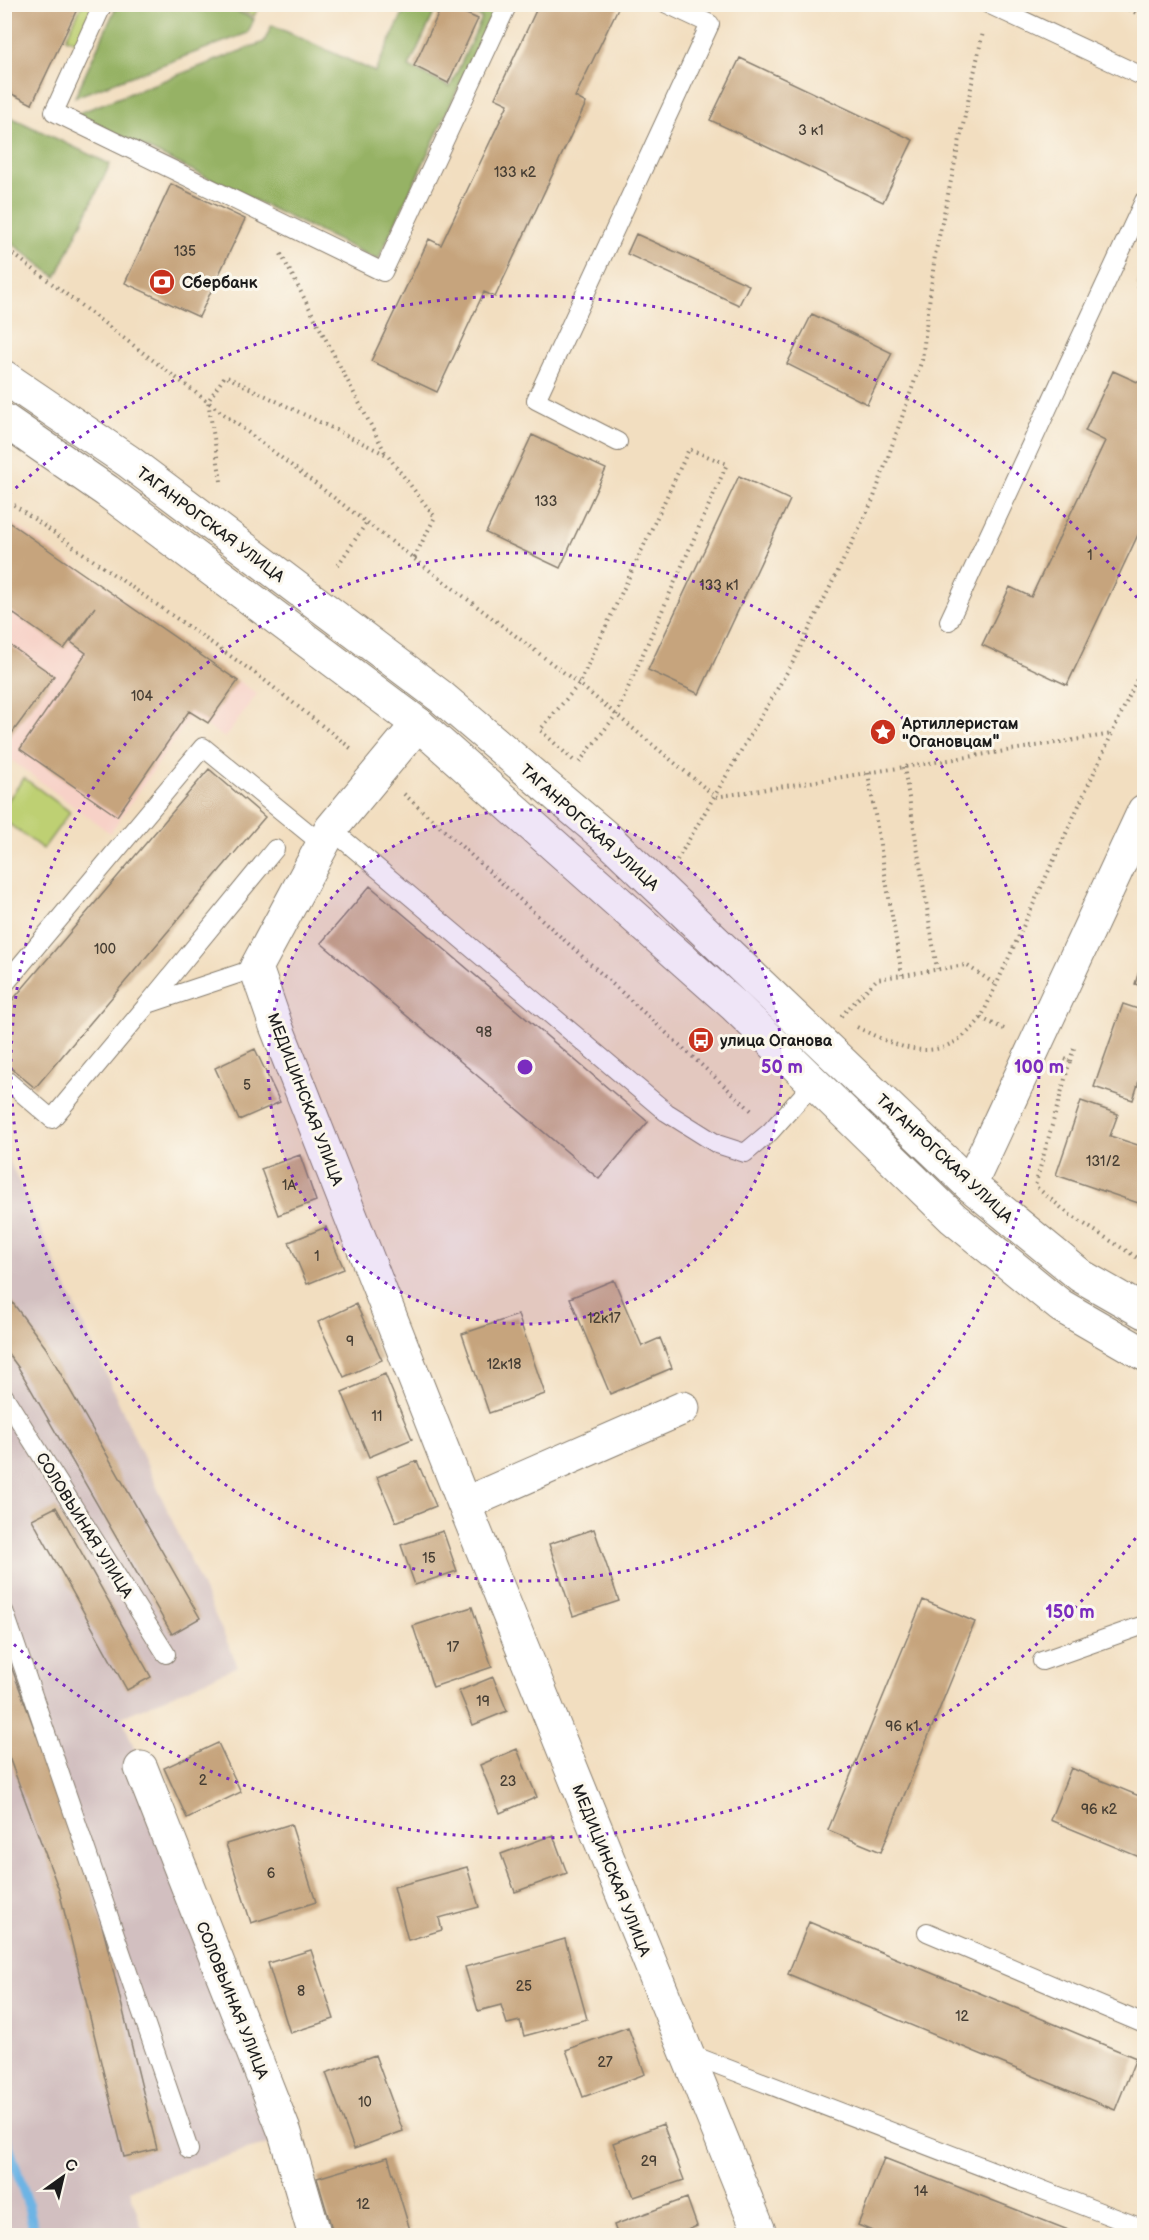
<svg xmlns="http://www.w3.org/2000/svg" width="1149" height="2240" viewBox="0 0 1149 2240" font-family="'Balsamiq Sans',sans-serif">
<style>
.built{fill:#f7d1c7}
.industrial{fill:#d2bfc0}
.green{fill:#bed073;stroke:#6d7648;stroke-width:1.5}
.forest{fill:#96b265;stroke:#596740;stroke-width:1.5}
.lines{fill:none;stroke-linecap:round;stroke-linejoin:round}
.stream{stroke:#6db4e4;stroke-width:10}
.building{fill:#c6a47d}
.service-casing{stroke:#877d6e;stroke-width:20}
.minor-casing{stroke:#877d6e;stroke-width:35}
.secondary-casing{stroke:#877d6e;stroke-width:35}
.primary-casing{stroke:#877d6e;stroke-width:35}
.path{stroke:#877d6e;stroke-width:4;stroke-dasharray:1.5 4.5;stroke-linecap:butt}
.service{stroke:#fff;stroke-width:18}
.minor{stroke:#fff;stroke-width:33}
.secondary{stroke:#fff;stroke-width:33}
.primary{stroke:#fff;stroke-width:33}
.ring{fill:none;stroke:#7b2cbf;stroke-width:3;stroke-dasharray:3 6}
.labels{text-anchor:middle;stroke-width:6;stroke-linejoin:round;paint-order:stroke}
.number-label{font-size:14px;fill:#463e34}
.poi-label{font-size:16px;font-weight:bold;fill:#1c1c1c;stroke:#fbf7ec;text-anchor:start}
.street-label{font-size:16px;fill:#1c1c1c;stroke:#fbf7ec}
.centre{fill:#7b2cbf;stroke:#fbf7ec;stroke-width:3}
.ring-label{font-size:18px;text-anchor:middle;font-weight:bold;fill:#7b2cbf;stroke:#fbf7ec;stroke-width:6;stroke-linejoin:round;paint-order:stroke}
</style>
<rect width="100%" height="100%" fill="#fbf7ec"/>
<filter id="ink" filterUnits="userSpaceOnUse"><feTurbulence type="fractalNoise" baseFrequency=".0167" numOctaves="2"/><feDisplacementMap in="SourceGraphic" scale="12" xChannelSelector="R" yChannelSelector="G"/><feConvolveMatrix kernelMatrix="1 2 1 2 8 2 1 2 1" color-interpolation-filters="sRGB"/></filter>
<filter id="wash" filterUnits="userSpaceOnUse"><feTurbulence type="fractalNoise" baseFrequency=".008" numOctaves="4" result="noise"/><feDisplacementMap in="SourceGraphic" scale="24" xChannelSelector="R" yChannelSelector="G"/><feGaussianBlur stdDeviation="1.35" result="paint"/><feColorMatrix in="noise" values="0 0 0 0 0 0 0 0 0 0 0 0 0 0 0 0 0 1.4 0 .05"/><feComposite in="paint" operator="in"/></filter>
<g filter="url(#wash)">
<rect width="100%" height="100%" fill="#f2dec0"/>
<path class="built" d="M5,517l252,177 -32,44 -34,-22 -81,117 -99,-73 -6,7z"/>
<path class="industrial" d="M4,1149l234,517 -116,51 164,423 -47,12 -109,38 14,45h-139z"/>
<path class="green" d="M82,5h15l-18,38 -13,-5z
M229,5h30l-5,11z
M24,778l46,34 -27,37 -38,-28v-17z"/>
<path class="forest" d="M117,5h106l31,14 -6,14 -173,64z
M407,5h31l-29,62 41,20 32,-69 -28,-13h43l-119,255 -302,-146 188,-72 8,-17 103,47z
M4,114l106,50 -54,113 -51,-39z"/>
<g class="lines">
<path class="stream" d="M4,2133l24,71 7,32"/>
</g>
<g id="blocks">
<path class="building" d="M443,4l35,15 -30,64 -34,-17z
M539,4l80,2 -44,91 11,6 -91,194 -11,-5 -47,100 -66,-31 58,-122 12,6 67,-141 -13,-6z
M4,5h75l-47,99 -28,-14z
M740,58l173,82 -30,62 -173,-82z
M171,184l74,35 -46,98 -74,-34z
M636,234l113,51 -10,20 -112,-51z
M1144,269v21l-7,-4z
M812,314l80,39 -25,51 -80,-40z
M1113,371l31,14v137l-77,163 -85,-40 28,-58 21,10 74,-156 -20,-10z
M532,435l74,34 -46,99 -74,-35z
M739,476l51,24 -91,194 -51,-24z
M4,519l234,162 -30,42 -19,-12 -72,105 -97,-67 66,-96 -15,-11 24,-35 -31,42 -60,-42z
M4,641l50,35 -50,68z
M209,769l56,48 -230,271 -31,-26v-52z
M370,886l278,236 -49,57 -278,-236z
M1144,955v32l-9,-3z
M1123,1004l21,7v54l-11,35 -39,-13z
M255,1049l25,53 -41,18 -24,-52z
M1081,1101l37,13 -8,22 34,11v58l-88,-30z
M300,1155l16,46 -38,14 -17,-46z
M326,1227l18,42 -37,15 -18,-42z
M614,1280l28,66 18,-8 12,30 -62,26 -40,-96z
M4,1291l42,57 154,270 -28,16 -154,-267 -14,-19z
M356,1304l26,56 -38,17 -26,-55z
M518,1315l27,79 -56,19 -27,-79z
M385,1374l27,65 -43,18 -27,-65z
M417,1461l19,45 -40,16 -19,-45z
M56,1507l95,170 -24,13 -95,-171z
M594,1529l25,72 -46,15 -24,-72z
M443,1531l14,40 -42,14 -14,-40z
M923,1600l52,22 -94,230 -53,-22z
M472,1607l20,60 -59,20 -20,-61z
M5,1650l86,230 66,269 -33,8 -65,-267 -55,-146z
M493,1677l14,34 -34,14 -14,-34z
M218,1743l23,49 -54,26 -23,-50z
M517,1749l20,48 -37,16 -20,-48z
M1071,1768l73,30v61l-94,-39z
M291,1824l25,78 -65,21 -25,-79z
M553,1835l14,38 -52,19 -14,-38z
M467,1867l12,40 -40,11 3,12 -34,10 -14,-53z
M809,1922l327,136 -21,52 -327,-136z
M565,1939l22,80 -63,17 -4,-15 -13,3 -6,-19 -23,6 -13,-44z
M311,1950l23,69 -44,14 -22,-70z
M628,2027l17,47 -62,23 -17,-47z
M375,2055l28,76 -49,18 -28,-76z
M663,2124l21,56 -50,17 -21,-54z
M388,2157l22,73 -17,6h-59l-17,-58z
M884,2158l197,77v1h-197l-26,-11z
M687,2198l10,28 -24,10h-55l-4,-11z"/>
</g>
</g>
<g filter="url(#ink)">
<use href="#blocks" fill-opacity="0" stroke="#877d6e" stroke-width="1.5"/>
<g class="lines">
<g class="service-casing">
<path id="service" d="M103,4l-49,108 329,160 125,-268
M988,4l156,73
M618,442l-82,-42 174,-376 -43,-20
M949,621l195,-420
M331,829l335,283 51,32 28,9 25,-21 43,-48
M4,985l199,-238 119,97
M148,1004l127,-155
M4,1078l48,41 96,-115 108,-36
M4,1396l162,258
M4,1611l185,539
M1042,1661l102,-36
M927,1932l217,92
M687,2053l457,176"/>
</g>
<g class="minor-casing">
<path id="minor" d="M418,724l-87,105 -75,139 20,58 188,478 297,732
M464,1504l219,-96
M141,1768l144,365 30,103"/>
</g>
<g class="secondary-casing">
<path id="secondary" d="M970,1185l174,-374"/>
</g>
<g class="primary-casing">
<path id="primary" d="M4,377l124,84 312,235 168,143 362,346 111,91 63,36
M4,420l103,71 311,233 317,282 218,212 108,88 83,48"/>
</g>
<path class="path" d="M1118,4l26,13
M4,247l575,437 137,113 396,-63
M281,254l105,200
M221,481l-13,-80 17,-25 162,79 48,62 -21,41
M4,498l255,178 94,74
M338,565l29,-43
M573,760l-33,-30 39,-46 110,-235 38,15 -111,251 -39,50
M904,767l33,202
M868,773l34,202
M404,794l348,317
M677,860l116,-198 80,-162 49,-140 13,-105 48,-223
M841,1016l36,-37 89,-14 29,19
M981,1018l23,11
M857,1027c47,24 85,40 124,-9l163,-354
M1065,1059l5,2 -35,125 35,29 74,47
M1070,1061l4,-13"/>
<use href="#service" class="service"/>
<use href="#minor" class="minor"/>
<use href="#secondary" class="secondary"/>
<use href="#primary" class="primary"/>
</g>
</g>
<circle cx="525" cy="1067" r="257" fill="#7b2cbf" fill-opacity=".12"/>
<g class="ring">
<circle cx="525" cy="1067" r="257"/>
<circle cx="525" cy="1067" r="514"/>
<path d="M1141 1531A771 771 0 0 1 9 1640M9 494A771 771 0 0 1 1141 603"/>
</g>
<defs>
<g id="bank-disc" transform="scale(1.35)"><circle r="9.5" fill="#c8321e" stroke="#fbf7ec"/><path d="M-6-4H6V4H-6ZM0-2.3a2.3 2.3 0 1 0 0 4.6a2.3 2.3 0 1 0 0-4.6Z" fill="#fff"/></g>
<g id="sight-disc" transform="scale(1.35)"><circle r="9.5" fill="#c8321e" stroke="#fbf7ec"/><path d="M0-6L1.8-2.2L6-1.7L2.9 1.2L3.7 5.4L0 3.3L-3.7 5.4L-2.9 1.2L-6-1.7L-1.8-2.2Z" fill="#fff"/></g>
<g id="bus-disc" transform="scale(1.35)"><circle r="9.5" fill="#c8321e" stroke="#fbf7ec"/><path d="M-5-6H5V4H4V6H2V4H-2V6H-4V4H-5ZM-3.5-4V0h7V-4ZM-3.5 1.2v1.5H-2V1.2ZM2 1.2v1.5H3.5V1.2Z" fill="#fff"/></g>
</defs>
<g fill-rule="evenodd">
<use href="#bank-disc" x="162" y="282"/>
<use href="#sight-disc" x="883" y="732"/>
<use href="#bus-disc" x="701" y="1040"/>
</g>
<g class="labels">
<g class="number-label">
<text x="811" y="135">3 к1</text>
<text x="515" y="177">133 к2</text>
<text x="185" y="256">135</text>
<text x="546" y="506">133</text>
<text x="1090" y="560">1</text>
<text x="719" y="590">133 к1</text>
<text x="142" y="701">104</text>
<text x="105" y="954">100</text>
<text x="484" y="1037">98</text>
<text x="247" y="1090">5</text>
<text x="1103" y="1166">131/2</text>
<text x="289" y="1190">1А</text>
<text x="317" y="1261">1</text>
<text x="604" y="1323">12к17</text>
<text x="350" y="1346">9</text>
<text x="504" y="1369">12к18</text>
<text x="377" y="1421">11</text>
<text x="429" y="1563">15</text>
<text x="453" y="1652">17</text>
<text x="483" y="1706">19</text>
<text x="902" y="1731">96 к1</text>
<text x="203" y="1785">2</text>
<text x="508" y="1786">23</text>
<text x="1099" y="1814">96 к2</text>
<text x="271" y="1878">6</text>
<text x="524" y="1991">25</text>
<text x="301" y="1996">8</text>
<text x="962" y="2021">12</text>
<text x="605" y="2067">27</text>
<text x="365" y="2107">10</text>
<text x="649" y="2166">29</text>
<text x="921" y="2196">14</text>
<text x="363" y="2209">12</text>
</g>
<g class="poi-label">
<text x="182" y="288">Сбербанк</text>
<text x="902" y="729">Артиллеристам<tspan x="902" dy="18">"Огановцам"</tspan></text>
<text x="720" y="1046">улица Оганова</text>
</g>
<g class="street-label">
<text transform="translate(211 524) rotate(37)" y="6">ТАГАНРОГСКАЯ УЛИЦА</text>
<text transform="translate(590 827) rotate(42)" y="6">ТАГАНРОГСКАЯ УЛИЦА</text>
<text transform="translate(306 1099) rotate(69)" y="6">МЕДИЦИНСКАЯ УЛИЦА</text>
<text transform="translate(945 1158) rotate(43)" y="6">ТАГАНРОГСКАЯ УЛИЦА</text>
<text transform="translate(85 1525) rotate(58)" y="6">СОЛОВЬИНАЯ УЛИЦА</text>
<text transform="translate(612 1870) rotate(68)" y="6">МЕДИЦИНСКАЯ УЛИЦА</text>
<text transform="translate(233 2000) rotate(68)" y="6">СОЛОВЬИНАЯ УЛИЦА</text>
</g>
</g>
<circle cx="525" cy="1067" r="9" class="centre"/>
<g class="ring-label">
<text x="782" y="1073">50 m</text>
<text x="1039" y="1073">100 m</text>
<text x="1070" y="1618">150 m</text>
</g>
<rect width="1149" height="2240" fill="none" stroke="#fbf7ec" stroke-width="24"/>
<g transform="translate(63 2177) rotate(34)" stroke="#fbf7ec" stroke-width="4.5" paint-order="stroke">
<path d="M0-4.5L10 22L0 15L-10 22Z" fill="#1c1c1c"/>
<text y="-9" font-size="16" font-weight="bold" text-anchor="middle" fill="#1c1c1c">С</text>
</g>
</svg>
